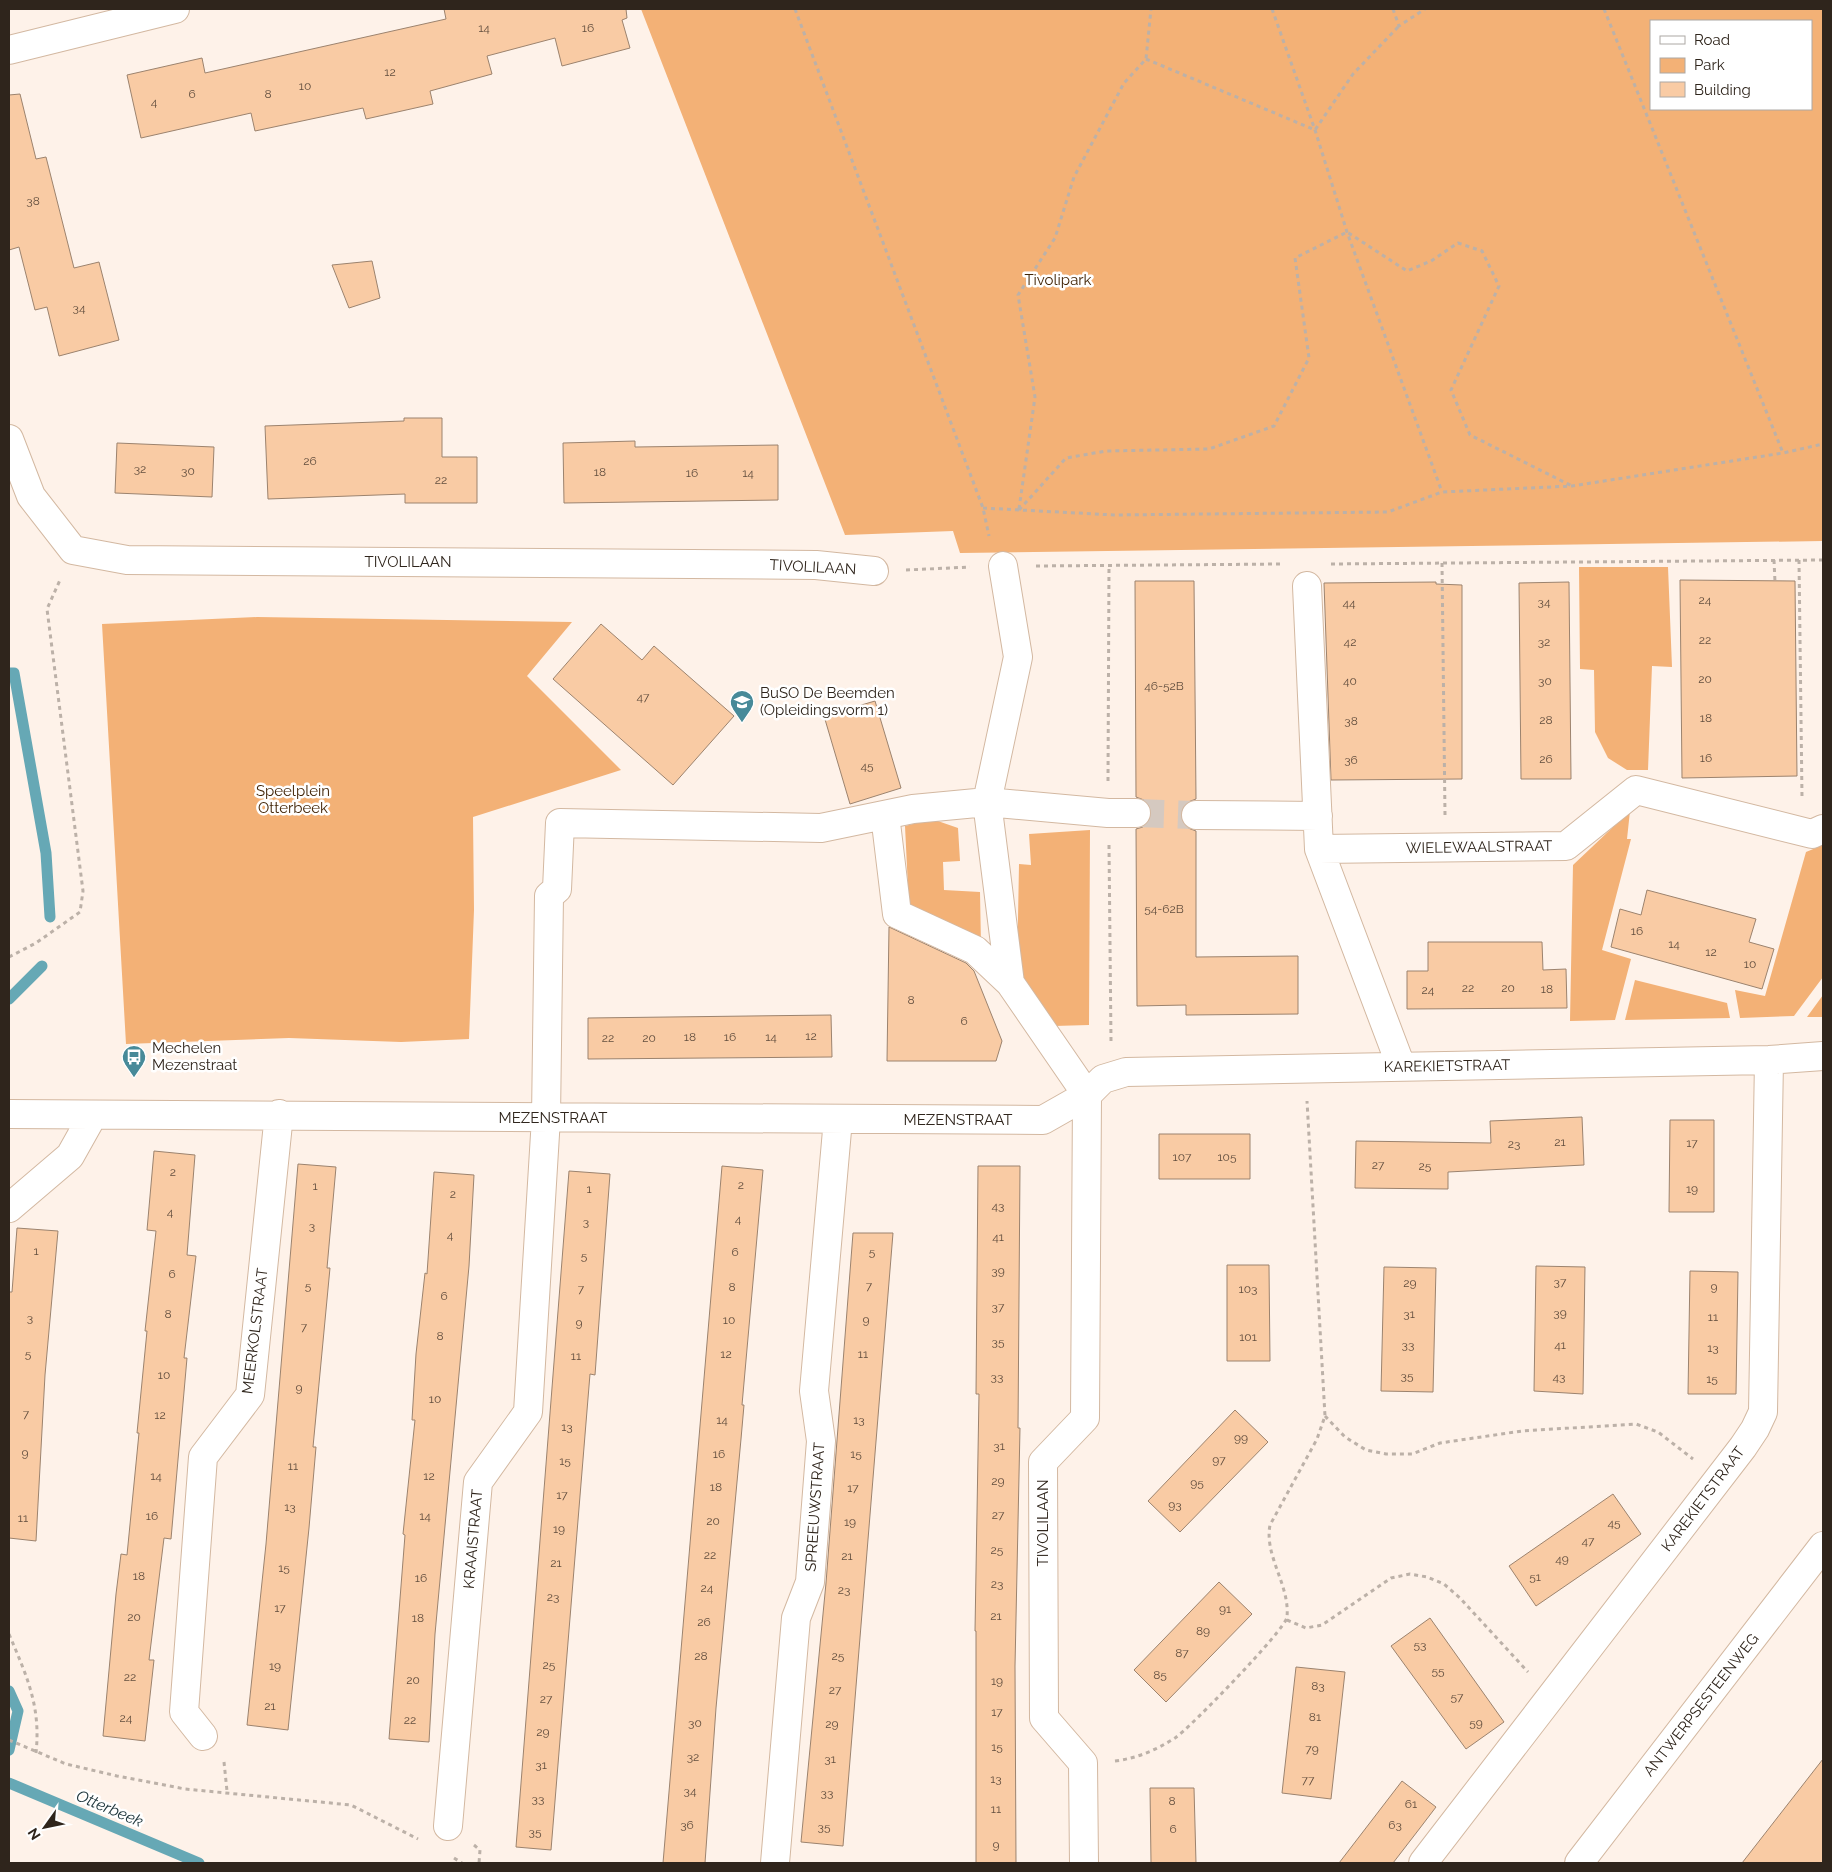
<svg xmlns="http://www.w3.org/2000/svg" width="1832" height="1872" viewBox="0 0 1832 1872" font-family="Raleway,sans-serif">
<style>
.green{fill:#f3b176;fill-rule:evenodd}
.lines{fill:none;stroke-linecap:round;stroke-linejoin:round}
.stream{stroke:#66a8b5;stroke-width:11}
.building{fill:#f9cba4;stroke:#9c836e}
.minor-tunnel{stroke:#d5c9c0;stroke-width:28;stroke-dasharray:28 14;stroke-linecap:butt}
.minor-casing{stroke:#d3b8a1;stroke-width:30}
.major-casing{stroke:#d3b8a1;stroke-width:30}
.path{stroke:#bcb1a8;stroke-width:3;stroke-dasharray:4 4;stroke-linecap:butt}
.minor{stroke:#fff;stroke-width:28}
.major{stroke:#fff;stroke-width:28}
.labels{text-anchor:middle;stroke-width:5;stroke-linejoin:round;paint-order:stroke}
.number-label{font-size:12px;fill:#624e3e}
.park-label{font-size:15px;fill:#422507;stroke:#fff}
.street-label{font-size:15px;fill:#2f251c;stroke:#fff}
.poi-label{font-size:15px;fill:#2f251c;stroke:#fff;text-anchor:start}
.water-label{font-size:16px;font-style:italic;fill:#21383e;stroke:#fff}
</style>
<rect width="100%" height="100%" fill="#fef2e9"/>
<path class="green" d="M641,9h1182v532l-863,12 -7,-22 -108,4zM1811,21v88h-160v-88z
M1579,567h89l4,100 -20,-1 -4,104h-21l-19,-12 -13,-26 -1,-62 -14,-1z
M257,617l315,5 -45,54 94,94 -148,47 1,93 -5,129 -68,3 -112,-4 -163,6 -24,-420z
M1630,811l-3,28h4l-29,111 29,9 -16,61 -45,1 3,-156z
M932,819l26,9 2,33 -17,1 1,28 36,2 1,54 -72,-38 -4,-82z
M1090,830l-1,195 -35,1 -37,-53 2,-109 12,1 -2,-31z
M1823,845v132l-29,39 -54,2 -5,-28 30,6 41,-144z
M1635,980l92,23 3,15 -105,2z
M1823,995v22h-16z"/>
<g class="lines">
<path class="stream" d="M9,673h5l32,180 4,64
M9,999l33,-33
M9,1691l9,20 -9,39
M9,1783l190,80"/>
</g>
<path class="building" d="M444,9h182l1,9 -5,2 8,28 -68,18 -7,-28 -68,18 5,18 -62,17 3,13 -67,15 -3,-11 -108,23 -4,-18 -110,25 -14,-63 75,-17 3,15 241,-54z
M20,94l16,65 10,-2 28,111 25,-6 20,78 -60,16 -12,-49 -12,3 -16,-63 -10,3v-155z
M372,261l8,37 -31,10 -17,-43z
M404,418h38v39h35v46h-72v-9l-137,5 -3,-73 139,-5z
M635,441v6l143,-2v55l-214,3 -1,-60z
M117,443l97,4 -2,50 -97,-4z
M1680,580l115,1 2,195 -115,2z
M1135,581h59l2,218 -8,3 -5,5 -3,8 2,7 6,6 8,3v126l102,-1v58l-112,1v-10l-49,1 -1,-177 7,-2 6,-6 3,-8 -2,-7 -6,-6 -8,-3z
M1436,582v2l26,1v194l-131,1 -7,-197z
M1569,582l2,197h-50l-2,-196z
M601,624l41,36 12,-14 80,70 -61,69 -120,-106z
M875,701l26,87 -51,16 -26,-88z
M1647,890l109,29 -7,23 25,7 -12,40 -151,-42 9,-38 21,6z
M889,927l77,36 8,8 28,70 -6,20h-109z
M1428,942h114l1,28 23,-1 1,39 -160,1v-38h21z
M831,1015l1,42 -244,2v-41z
M1582,1117l2,48 -136,7v17l-93,-1 1,-47 135,2 -1,-22z
M1670,1120h44v92h-45z
M1159,1134h91v45h-91z
M154,1151l41,4 -8,100 9,1 -12,102h3l-16,181 -7,-1 -15,122h5l-9,81 -42,-5 13,-142 5,-40 6,1 12,-122h-2l10,-102h-2l11,-100 -9,-1z
M298,1164l38,3 -9,101h3l-17,179h3l-7,81 -21,202 -41,-5 19,-181z
M722,1166l41,4 -21,235h2l-3,34 -25,269 -11,155h-42z
M978,1166h42l-2,262h2l-5,238 1,197h-40v-232h-1l4,-237h-3z
M569,1171l41,3 -15,201 -5,-1 -39,476 -35,-3z
M434,1172l40,3 -5,91 -34,368 -6,108 -40,-3 16,-204 -2,-1 12,-114h-3l4,-66 9,-81 2,1z
M17,1228l41,3 -13,144 -9,166 -27,-3v-246h3z
M853,1233h40l-50,613 -42,-4 25,-259z
M1227,1265h42l1,96h-43z
M1536,1266l49,1 -2,127 -49,-3z
M1384,1267l52,1 -3,124 -52,-1z
M1690,1271l48,1 -2,122h-48z
M1235,1410l33,32 -88,90 -32,-31z
M1613,1494l28,40 -105,72 -27,-40z
M1219,1582l33,32 -86,88 -32,-32z
M1430,1618l74,104 -38,27 -75,-103z
M1296,1667l49,5 -14,127 -49,-6z
M1823,1759v104h-81z
M1402,1781l34,26 -16,21 -27,35h-54z
M1150,1788h44l2,75h-45z"/>
<g class="lines">
<path class="minor-tunnel" d="M1136,813l60,2"/>
<g class="minor-casing">
<path id="minor" d="M9,50l166,-41
M9,439l22,57 42,54 54,10 689,5 58,6
M1003,566l15,91 -31,145 23,181 77,112 -2,323 -42,44 1,256 39,45 1,100
M1307,586l12,263 247,-3 70,-56 176,44 11,-5
M885,815l12,99 78,36 35,33
M1196,815l122,1
M1319,849l82,217
M9,1114l1034,6 44,-25 16,-16 23,-7 643,-12 54,-4
M9,1208l61,-52 23,-41
M203,1736l-19,-24 19,-255 47,-62 29,-281
M448,1826l30,-344 50,-70 18,-294 3,-222 8,-7 3,-66 261,5 92,-19 74,-7 121,11h28
M775,1863l21,-245 14,-36 11,-141 -7,-50 24,-272
M1423,1863l320,-416 12,-18 8,-17 6,-352"/>
</g>
<g class="major-casing">
<path id="major" d="M1579,1863l244,-317"/>
</g>
<path class="path" d="M795,9l188,499 6,28
M1272,9l43,121 32,102 95,260
M1393,9l6,17 26,-17
M1604,9l179,444
M1146,59l169,71 38,-56 46,-48
M983,508l131,7 274,-3 54,-20 130,-6 211,-33 40,-9
M1019,509l16,-112 -17,-102 37,-57 19,-61 50,-94 22,-24 5,-50
M1019,510l47,-52 40,-7 103,-2 65,-23 35,-68 -14,-100 52,-26 60,39 24,-10 27,-18 24,8 17,35 -48,104 19,45 102,51
M1774,560l1,22
M1799,560l3,237
M1442,563l3,252
M1331,564l492,-4
M1036,566l247,-2
M906,570l64,-3
M1108,781l1,-215
M1109,845l2,196
M9,957l27,-14 44,-31 3,-21 -36,-282 13,-29
M1325,1416l20,21 21,13 20,4h26l28,-11 82,-12 114,-7 22,8 35,27
M1287,1620l19,8 16,-3 69,-47 19,-4 17,3 17,7 16,14 68,74
M9,1634c18,43 32,72 27,119
M9,1740l57,24 51,12 68,13 166,16 67,34
M1115,1761c23,-3 41,-11 60,-23 15,-10 111,-109 112,-121 3,-32 -23,-61 -17,-92l47,-86 8,-23 -18,-315
M224,1762l3,29
M474,1845l6,5 -1,13
M454,1858l8,5"/>
<use href="#minor" class="minor"/>
<use href="#major" class="major"/>
</g>
<defs>
<g id="school-pin" transform="scale(1.25)"><path d="M0 17L-7.5 6A9.5 9.5 0 1 1 7.5 6Z" fill="#478a99" stroke="#fff"/><path d="M0-5L7-2L0 1L-7-2ZM-4 1L0 2.5L4 1V4Q0 6-4 4Z" fill="#fff"/></g>
<g id="bus-pin" transform="scale(1.25)"><path d="M0 17L-7.5 6A9.5 9.5 0 1 1 7.5 6Z" fill="#478a99" stroke="#fff"/><path d="M-5-6H5V4H4V6H2V4H-2V6H-4V4H-5ZM-3.5-4V0h7V-4ZM-3.5 1.2v1.5H-2V1.2ZM2 1.2v1.5H3.5V1.2Z" fill="#fff"/></g>
</defs>
<g fill-rule="evenodd">
<use href="#school-pin" x="742" y="702"/>
<use href="#bus-pin" x="134" y="1057"/>
</g>
<g class="labels">
<g class="number-label">
<text x="484" y="32">14</text>
<text x="588" y="32">16</text>
<text x="390" y="76">12</text>
<text x="305" y="90">10</text>
<text x="192" y="98">6</text>
<text x="268" y="98">8</text>
<text x="154" y="106">4</text>
<text x="33" y="205">38</text>
<text x="79" y="312">34</text>
<text x="310" y="465">26</text>
<text x="140" y="473">32</text>
<text x="188" y="475">30</text>
<text x="600" y="476">18</text>
<text x="692" y="477">16</text>
<text x="748" y="477">14</text>
<text x="441" y="484">22</text>
<text x="1705" y="604">24</text>
<text x="1544" y="606">34</text>
<text x="1349" y="607">44</text>
<text x="1705" y="644">22</text>
<text x="1350" y="646">42</text>
<text x="1544" y="646">32</text>
<text x="1705" y="683">20</text>
<text x="1350" y="685">40</text>
<text x="1545" y="685">30</text>
<text x="1164" y="690">46-52B</text>
<text x="643" y="701">47</text>
<text x="1706" y="722">18</text>
<text x="1546" y="724">28</text>
<text x="1351" y="725">38</text>
<text x="1706" y="762">16</text>
<text x="1546" y="763">26</text>
<text x="1351" y="764">36</text>
<text x="867" y="770">45</text>
<text x="1164" y="913">54-62B</text>
<text x="1637" y="935">16</text>
<text x="1674" y="948">14</text>
<text x="1711" y="956">12</text>
<text x="1750" y="968">10</text>
<text x="1468" y="992">22</text>
<text x="1508" y="992">20</text>
<text x="1547" y="993">18</text>
<text x="1428" y="994">24</text>
<text x="911" y="1004">8</text>
<text x="964" y="1025">6</text>
<text x="811" y="1040">12</text>
<text x="690" y="1041">18</text>
<text x="730" y="1041">16</text>
<text x="771" y="1041">14</text>
<text x="608" y="1042">22</text>
<text x="649" y="1042">20</text>
<text x="1560" y="1146">21</text>
<text x="1692" y="1147">17</text>
<text x="1514" y="1148">23</text>
<text x="1182" y="1161">107</text>
<text x="1227" y="1161">105</text>
<text x="1378" y="1169">27</text>
<text x="1425" y="1170">25</text>
<text x="173" y="1176">2</text>
<text x="741" y="1189">2</text>
<text x="315" y="1190">1</text>
<text x="589" y="1193">1</text>
<text x="1692" y="1193">19</text>
<text x="453" y="1198">2</text>
<text x="998" y="1210">43</text>
<text x="170" y="1216">4</text>
<text x="738" y="1223">4</text>
<text x="586" y="1226">3</text>
<text x="312" y="1230">3</text>
<text x="450" y="1239">4</text>
<text x="998" y="1241">41</text>
<text x="36" y="1255">1</text>
<text x="735" y="1256">6</text>
<text x="872" y="1256">5</text>
<text x="584" y="1260">5</text>
<text x="998" y="1275">39</text>
<text x="172" y="1278">6</text>
<text x="1560" y="1286">37</text>
<text x="1410" y="1287">29</text>
<text x="308" y="1290">5</text>
<text x="869" y="1290">7</text>
<text x="732" y="1291">8</text>
<text x="1714" y="1291">9</text>
<text x="581" y="1293">7</text>
<text x="1248" y="1293">103</text>
<text x="444" y="1300">6</text>
<text x="998" y="1311">37</text>
<text x="1560" y="1317">39</text>
<text x="168" y="1318">8</text>
<text x="1409" y="1318">31</text>
<text x="1713" y="1321">11</text>
<text x="30" y="1322">3</text>
<text x="729" y="1324">10</text>
<text x="866" y="1324">9</text>
<text x="579" y="1327">9</text>
<text x="304" y="1331">7</text>
<text x="440" y="1340">8</text>
<text x="1248" y="1341">101</text>
<text x="998" y="1346">35</text>
<text x="1408" y="1349">33</text>
<text x="1560" y="1349">41</text>
<text x="1713" y="1352">13</text>
<text x="28" y="1358">5</text>
<text x="726" y="1358">12</text>
<text x="863" y="1358">11</text>
<text x="576" y="1360">11</text>
<text x="164" y="1379">10</text>
<text x="1407" y="1380">35</text>
<text x="997" y="1381">33</text>
<text x="1559" y="1381">43</text>
<text x="1712" y="1383">15</text>
<text x="299" y="1392">9</text>
<text x="435" y="1403">10</text>
<text x="26" y="1418">7</text>
<text x="160" y="1419">12</text>
<text x="722" y="1424">14</text>
<text x="859" y="1424">13</text>
<text x="567" y="1431">13</text>
<text x="1241" y="1442">99</text>
<text x="999" y="1450">31</text>
<text x="25" y="1457">9</text>
<text x="719" y="1458">16</text>
<text x="856" y="1458">15</text>
<text x="1219" y="1464">97</text>
<text x="565" y="1465">15</text>
<text x="293" y="1470">11</text>
<text x="156" y="1480">14</text>
<text x="429" y="1480">12</text>
<text x="998" y="1485">29</text>
<text x="1197" y="1487">95</text>
<text x="716" y="1491">18</text>
<text x="853" y="1492">17</text>
<text x="562" y="1499">17</text>
<text x="1175" y="1509">93</text>
<text x="290" y="1511">13</text>
<text x="998" y="1519">27</text>
<text x="152" y="1520">16</text>
<text x="425" y="1520">14</text>
<text x="23" y="1522">11</text>
<text x="713" y="1525">20</text>
<text x="850" y="1526">19</text>
<text x="1614" y="1527">45</text>
<text x="559" y="1533">19</text>
<text x="1588" y="1545">47</text>
<text x="997" y="1554">25</text>
<text x="710" y="1559">22</text>
<text x="847" y="1560">21</text>
<text x="1562" y="1563">49</text>
<text x="556" y="1567">21</text>
<text x="284" y="1572">15</text>
<text x="139" y="1580">18</text>
<text x="1535" y="1581">51</text>
<text x="421" y="1582">16</text>
<text x="997" y="1588">23</text>
<text x="707" y="1592">24</text>
<text x="844" y="1594">23</text>
<text x="553" y="1601">23</text>
<text x="280" y="1612">17</text>
<text x="1225" y="1613">91</text>
<text x="996" y="1620">21</text>
<text x="134" y="1621">20</text>
<text x="418" y="1622">18</text>
<text x="704" y="1626">26</text>
<text x="1203" y="1635">89</text>
<text x="1420" y="1649">53</text>
<text x="1182" y="1657">87</text>
<text x="701" y="1660">28</text>
<text x="838" y="1660">25</text>
<text x="549" y="1669">25</text>
<text x="275" y="1670">19</text>
<text x="1438" y="1675">55</text>
<text x="1160" y="1679">85</text>
<text x="130" y="1681">22</text>
<text x="413" y="1684">20</text>
<text x="997" y="1685">19</text>
<text x="1318" y="1690">83</text>
<text x="835" y="1694">27</text>
<text x="1457" y="1701">57</text>
<text x="546" y="1703">27</text>
<text x="270" y="1710">21</text>
<text x="997" y="1716">17</text>
<text x="1315" y="1721">81</text>
<text x="126" y="1722">24</text>
<text x="410" y="1724">22</text>
<text x="695" y="1727">30</text>
<text x="1476" y="1727">59</text>
<text x="832" y="1728">29</text>
<text x="543" y="1736">29</text>
<text x="997" y="1751">15</text>
<text x="1312" y="1753">79</text>
<text x="693" y="1761">32</text>
<text x="830" y="1763">31</text>
<text x="541" y="1769">31</text>
<text x="996" y="1783">13</text>
<text x="1308" y="1784">77</text>
<text x="690" y="1795">34</text>
<text x="827" y="1797">33</text>
<text x="538" y="1803">33</text>
<text x="1172" y="1805">8</text>
<text x="1411" y="1808">61</text>
<text x="996" y="1813">11</text>
<text x="687" y="1829">36</text>
<text x="1395" y="1829">63</text>
<text x="824" y="1831">35</text>
<text x="1173" y="1833">6</text>
<text x="535" y="1836">35</text>
<text x="996" y="1849">9</text>
</g>
<g class="park-label">
<text x="1058" y="285">Tivolipark</text>
<text x="293" y="796">Speelplein<tspan x="293" dy="17">Otterbeek</tspan></text>
</g>
<g class="street-label">
<text x="408" y="567">TIVOLILAAN</text>
<text transform="translate(813 567) rotate(3)" y="5">TIVOLILAAN</text>
<text transform="translate(1479 847) rotate(-1)" y="5">WIELEWAALSTRAAT</text>
<text transform="translate(1447 1066) rotate(-1)" y="5">KAREKIETSTRAAT</text>
<text x="553" y="1123">MEZENSTRAAT</text>
<text x="958" y="1125">MEZENSTRAAT</text>
<text transform="translate(255 1331) rotate(-83)" y="5">MEERKOLSTRAAT</text>
<text transform="translate(1703 1499) rotate(-53)" y="5">KAREKIETSTRAAT</text>
<text transform="translate(815 1507) rotate(-86)" y="5">SPREEUWSTRAAT</text>
<text transform="translate(1043 1523) rotate(-90)" y="5">TIVOLILAAN</text>
<text transform="translate(473 1539) rotate(-85)" y="5">KRAAISTRAAT</text>
<text transform="translate(1701 1705) rotate(-52)" y="5">ANTWERPSESTEENWEG</text>
</g>
<g class="poi-label">
<text x="760" y="698">BuSO De Beemden<tspan x="760" dy="17">(Opleidingsvorm 1)</tspan></text>
<text x="152" y="1053">Mechelen<tspan x="152" dy="17">Mezenstraat</tspan></text>
</g>
<g class="water-label">
<text transform="translate(110 1808) rotate(23)" y="6">Otterbeek</text>
</g>
</g>
<rect width="1832" height="1872" fill="none" stroke="#2f251c" stroke-width="20"/>
<rect x="1650" y="20" width="162" height="90" fill="#ffffff" stroke="#aca8a4"/>
<rect x="1660" y="36" width="25" height="8" fill="#ffffff" stroke="#aca8a4"/>
<text x="1694" y="45" font-size="15" fill="#2f251c">Road</text>
<rect x="1660" y="58" width="25" height="15" fill="#f3b176" stroke="#aca8a4"/>
<text x="1694" y="70" font-size="15" fill="#2f251c">Park</text>
<rect x="1660" y="82" width="25" height="15" fill="#f9cba4" stroke="#aca8a4"/>
<text x="1694" y="95" font-size="15" fill="#2f251c">Building</text>
<g transform="translate(45 1827) rotate(237)" stroke="#ffffff" stroke-width="4" paint-order="stroke">
<path d="M0-4L9 19L0 12L-9 19Z" fill="#2f251c"/>
<text y="-8" font-size="14" font-weight="bold" text-anchor="middle" fill="#2f251c">N</text>
</g>
</svg>
